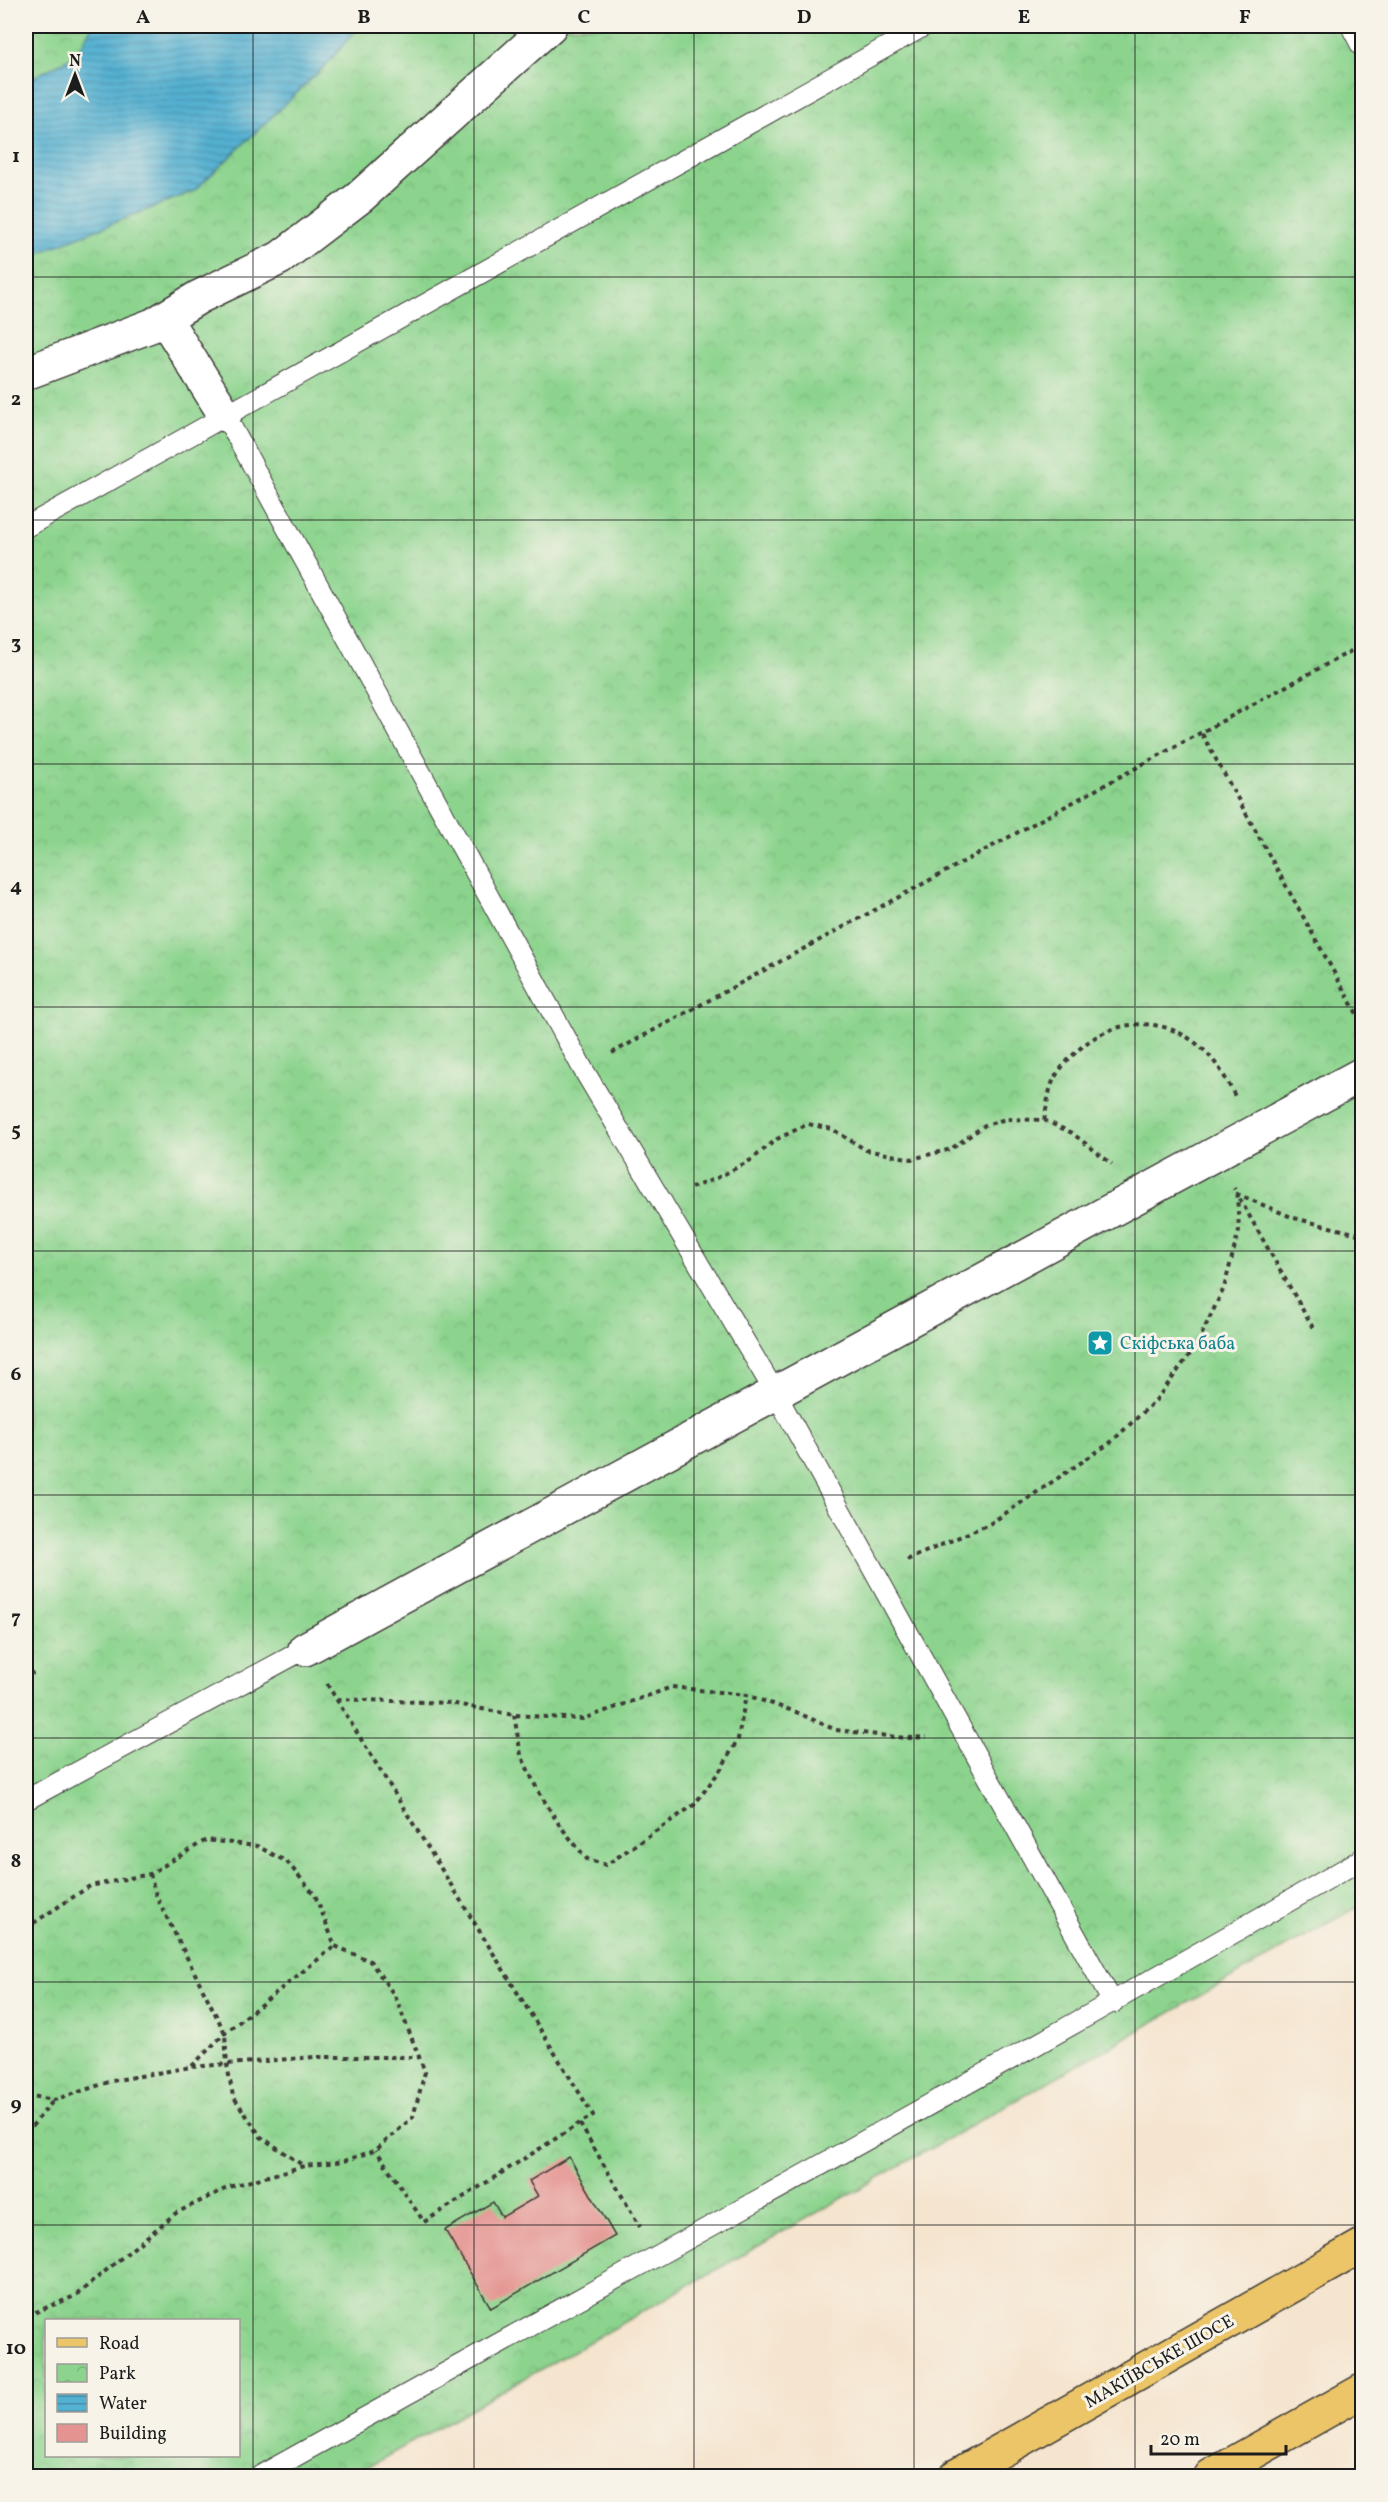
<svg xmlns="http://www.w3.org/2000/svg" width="1388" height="2502" viewBox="0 0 1388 2502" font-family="Vollkorn,serif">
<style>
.park{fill:url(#park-crowns);stroke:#547855;stroke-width:1.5;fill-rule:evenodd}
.water{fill:url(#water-rules);stroke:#386677;stroke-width:1.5}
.building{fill:#e49390}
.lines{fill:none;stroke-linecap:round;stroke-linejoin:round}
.lane-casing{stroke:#3d3a37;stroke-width:22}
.street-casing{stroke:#3d3a37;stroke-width:36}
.primary-casing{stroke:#3d3a37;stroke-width:36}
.path{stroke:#3d3a37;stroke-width:4;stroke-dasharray:4.5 4.5;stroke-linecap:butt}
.lane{stroke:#fff;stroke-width:20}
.street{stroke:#fff;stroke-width:33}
.primary{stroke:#edc569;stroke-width:33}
.grid{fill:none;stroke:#1c1c1c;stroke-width:1.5;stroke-opacity:0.55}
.labels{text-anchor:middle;stroke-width:6;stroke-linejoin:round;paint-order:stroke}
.culture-label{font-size:18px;fill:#0d838f;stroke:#f7f3e8;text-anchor:start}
.street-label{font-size:18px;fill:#1c1c1c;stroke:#f7f3e8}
.neatline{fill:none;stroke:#1c1c1c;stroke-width:2}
.grid-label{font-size:20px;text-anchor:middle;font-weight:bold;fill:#1c1c1c}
</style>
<defs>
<pattern id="park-crowns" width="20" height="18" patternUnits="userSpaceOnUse" patternTransform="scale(1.5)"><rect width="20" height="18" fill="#8cd48e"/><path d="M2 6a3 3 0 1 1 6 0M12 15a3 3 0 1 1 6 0" fill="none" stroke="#78b57a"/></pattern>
<pattern id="water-rules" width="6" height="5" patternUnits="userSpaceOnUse" patternTransform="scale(1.5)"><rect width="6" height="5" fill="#54b1d2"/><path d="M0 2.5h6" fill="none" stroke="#458faa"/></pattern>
</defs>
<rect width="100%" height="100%" fill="#f7f3e8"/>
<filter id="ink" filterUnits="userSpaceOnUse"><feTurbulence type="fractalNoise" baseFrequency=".0167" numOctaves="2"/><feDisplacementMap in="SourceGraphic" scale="12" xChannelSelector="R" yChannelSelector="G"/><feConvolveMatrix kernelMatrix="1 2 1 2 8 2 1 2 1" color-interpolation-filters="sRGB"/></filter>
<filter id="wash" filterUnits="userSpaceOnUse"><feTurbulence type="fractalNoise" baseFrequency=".008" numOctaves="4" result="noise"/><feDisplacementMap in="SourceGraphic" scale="24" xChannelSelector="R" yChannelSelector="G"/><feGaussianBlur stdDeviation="1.35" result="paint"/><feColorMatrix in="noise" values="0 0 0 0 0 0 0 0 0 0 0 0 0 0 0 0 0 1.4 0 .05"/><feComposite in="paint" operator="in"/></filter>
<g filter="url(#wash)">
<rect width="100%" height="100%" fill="#f5e4ce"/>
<path class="park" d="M26,26h1336v1878l-1010,572h-326zM46,2320h192v136h-192z"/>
<path class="water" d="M92,26h268l-34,39 -132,126 -168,67v-177l50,-26z"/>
<g id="blocks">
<path class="building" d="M569,2157l46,79 -124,72 -46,-78 48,-28 9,15 36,-21 -9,-15z"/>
</g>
</g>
<g filter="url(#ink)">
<use href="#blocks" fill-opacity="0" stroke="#3d3a37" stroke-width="1.5"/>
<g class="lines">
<g class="lane-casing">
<path id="lane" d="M1351,26l11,21
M225,415l358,654 193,325 337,609
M26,527l898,-501
M26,1800l279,-151
M260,2476c368,-205 738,-406 1102,-617"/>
</g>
<g class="street-casing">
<path id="street" d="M165,319l60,96
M26,373l127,-48 46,-28 81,-39 80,-61 190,-171
M305,1649l1057,-575"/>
</g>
<g class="primary-casing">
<path id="primary" d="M956,2476l406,-230
M1211,2476l151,-85"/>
</g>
<path class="path" d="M1202,734l160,289
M612,1053l750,-408
M1044,1120c3,-13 4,-29 10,-41 6,-12 23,-29 34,-37 41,-29 92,-22 124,17 10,11 17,26 24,39
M691,1188l26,-10 34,-18 26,-21 31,-15 24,5 34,21 46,9 39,-10 34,-24 21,-6 38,1 28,13 40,31
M1313,1328l-76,-134 57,24 68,17
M907,1560l84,-37 119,-80 46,-43 40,-54 28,-58 15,-58 -2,-36 -3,-6
M26,1662l6,12 -6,3
M327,1684l266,431 -169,107 -48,-72
M337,1699l113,4 64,12 69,4 89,-32 74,8 50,17 40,18 69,8 22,-1
M514,1715l7,40 16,34 23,37 27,33 19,6 88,-60 27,-36 17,-30 8,-44
M150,1874l6,22 69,137 2,32 6,31 28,41 43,29
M26,1928l64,-42 60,-12 56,-34 51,6 30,16 28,33 20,51 35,15 25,35 30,76 -12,45 -37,33 -32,11 -40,5 -75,21 -53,26 -101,83 -49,20
M192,2066l33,-33 110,-87
M26,2095l28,5 58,-19 79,-14 123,-10h106
M580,2124l60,103
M26,2133l28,-33"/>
<use href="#lane" class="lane"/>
<use href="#street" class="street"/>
<use href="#primary" class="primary"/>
</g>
</g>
<path class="grid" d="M253,26v2450M474,26v2450M694,26v2450M914,26v2450M1135,26v2450M26,277h1336M26,520h1336M26,764h1336M26,1007h1336M26,1251h1336M26,1495h1336M26,1738h1336M26,1982h1336M26,2225h1336"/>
<defs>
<g id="sight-square" transform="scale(1.35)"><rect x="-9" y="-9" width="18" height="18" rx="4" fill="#0f9aa8" stroke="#f7f3e8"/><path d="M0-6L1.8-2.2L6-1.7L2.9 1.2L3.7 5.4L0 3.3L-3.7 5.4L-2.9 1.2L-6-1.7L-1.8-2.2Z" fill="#fff"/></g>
</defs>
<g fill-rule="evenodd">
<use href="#sight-square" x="1100" y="1343"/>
</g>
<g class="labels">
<g class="culture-label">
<text x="1120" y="1349">Скіфська баба</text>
</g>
<g class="street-label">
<text transform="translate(1159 2361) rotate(-30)" y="6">МАКІЇВСЬКЕ ШОСЕ</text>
</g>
</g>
<rect width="1388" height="2502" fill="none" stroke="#f7f3e8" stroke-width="66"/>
<rect x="45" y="2319" width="195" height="138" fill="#f7f3e8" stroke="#9f9d96" stroke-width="1.5"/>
<rect x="57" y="2338" width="30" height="9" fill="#edc569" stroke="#9f9d96" stroke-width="1.5"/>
<text x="99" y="2349" font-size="18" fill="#1c1c1c">Road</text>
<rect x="57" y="2364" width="30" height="18" fill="url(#park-crowns)" stroke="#9f9d96" stroke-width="1.5"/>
<text x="99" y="2379" font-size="18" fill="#1c1c1c">Park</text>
<rect x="57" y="2394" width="30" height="18" fill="url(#water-rules)" stroke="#9f9d96" stroke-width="1.5"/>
<text x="99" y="2409" font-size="18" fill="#1c1c1c">Water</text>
<rect x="57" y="2424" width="30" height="18" fill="#e49390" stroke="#9f9d96" stroke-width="1.5"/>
<text x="99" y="2439" font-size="18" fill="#1c1c1c">Building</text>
<g transform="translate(75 75)" stroke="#f7f3e8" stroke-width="4.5" paint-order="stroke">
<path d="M0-4.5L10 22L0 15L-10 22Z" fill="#1c1c1c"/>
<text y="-9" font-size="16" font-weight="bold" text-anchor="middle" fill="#1c1c1c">N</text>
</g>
<path d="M1151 2445v9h135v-9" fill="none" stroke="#1c1c1c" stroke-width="3"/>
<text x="1160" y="2445" font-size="18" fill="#1c1c1c" stroke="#f7f3e8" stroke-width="4.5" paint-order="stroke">20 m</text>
<rect x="33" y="33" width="1322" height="2436" class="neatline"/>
<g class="grid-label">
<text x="143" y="23">A</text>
<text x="364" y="23">B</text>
<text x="584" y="23">C</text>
<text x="804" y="23">D</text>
<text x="1024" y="23">E</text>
<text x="1245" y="23">F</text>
<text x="16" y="162">1</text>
<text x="16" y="405">2</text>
<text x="16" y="649">3</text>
<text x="16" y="892">4</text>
<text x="16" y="1136">5</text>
<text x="16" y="1380">6</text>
<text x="16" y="1623">7</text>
<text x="16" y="1867">8</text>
<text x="16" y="2110">9</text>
<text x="16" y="2354">10</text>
</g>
</svg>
